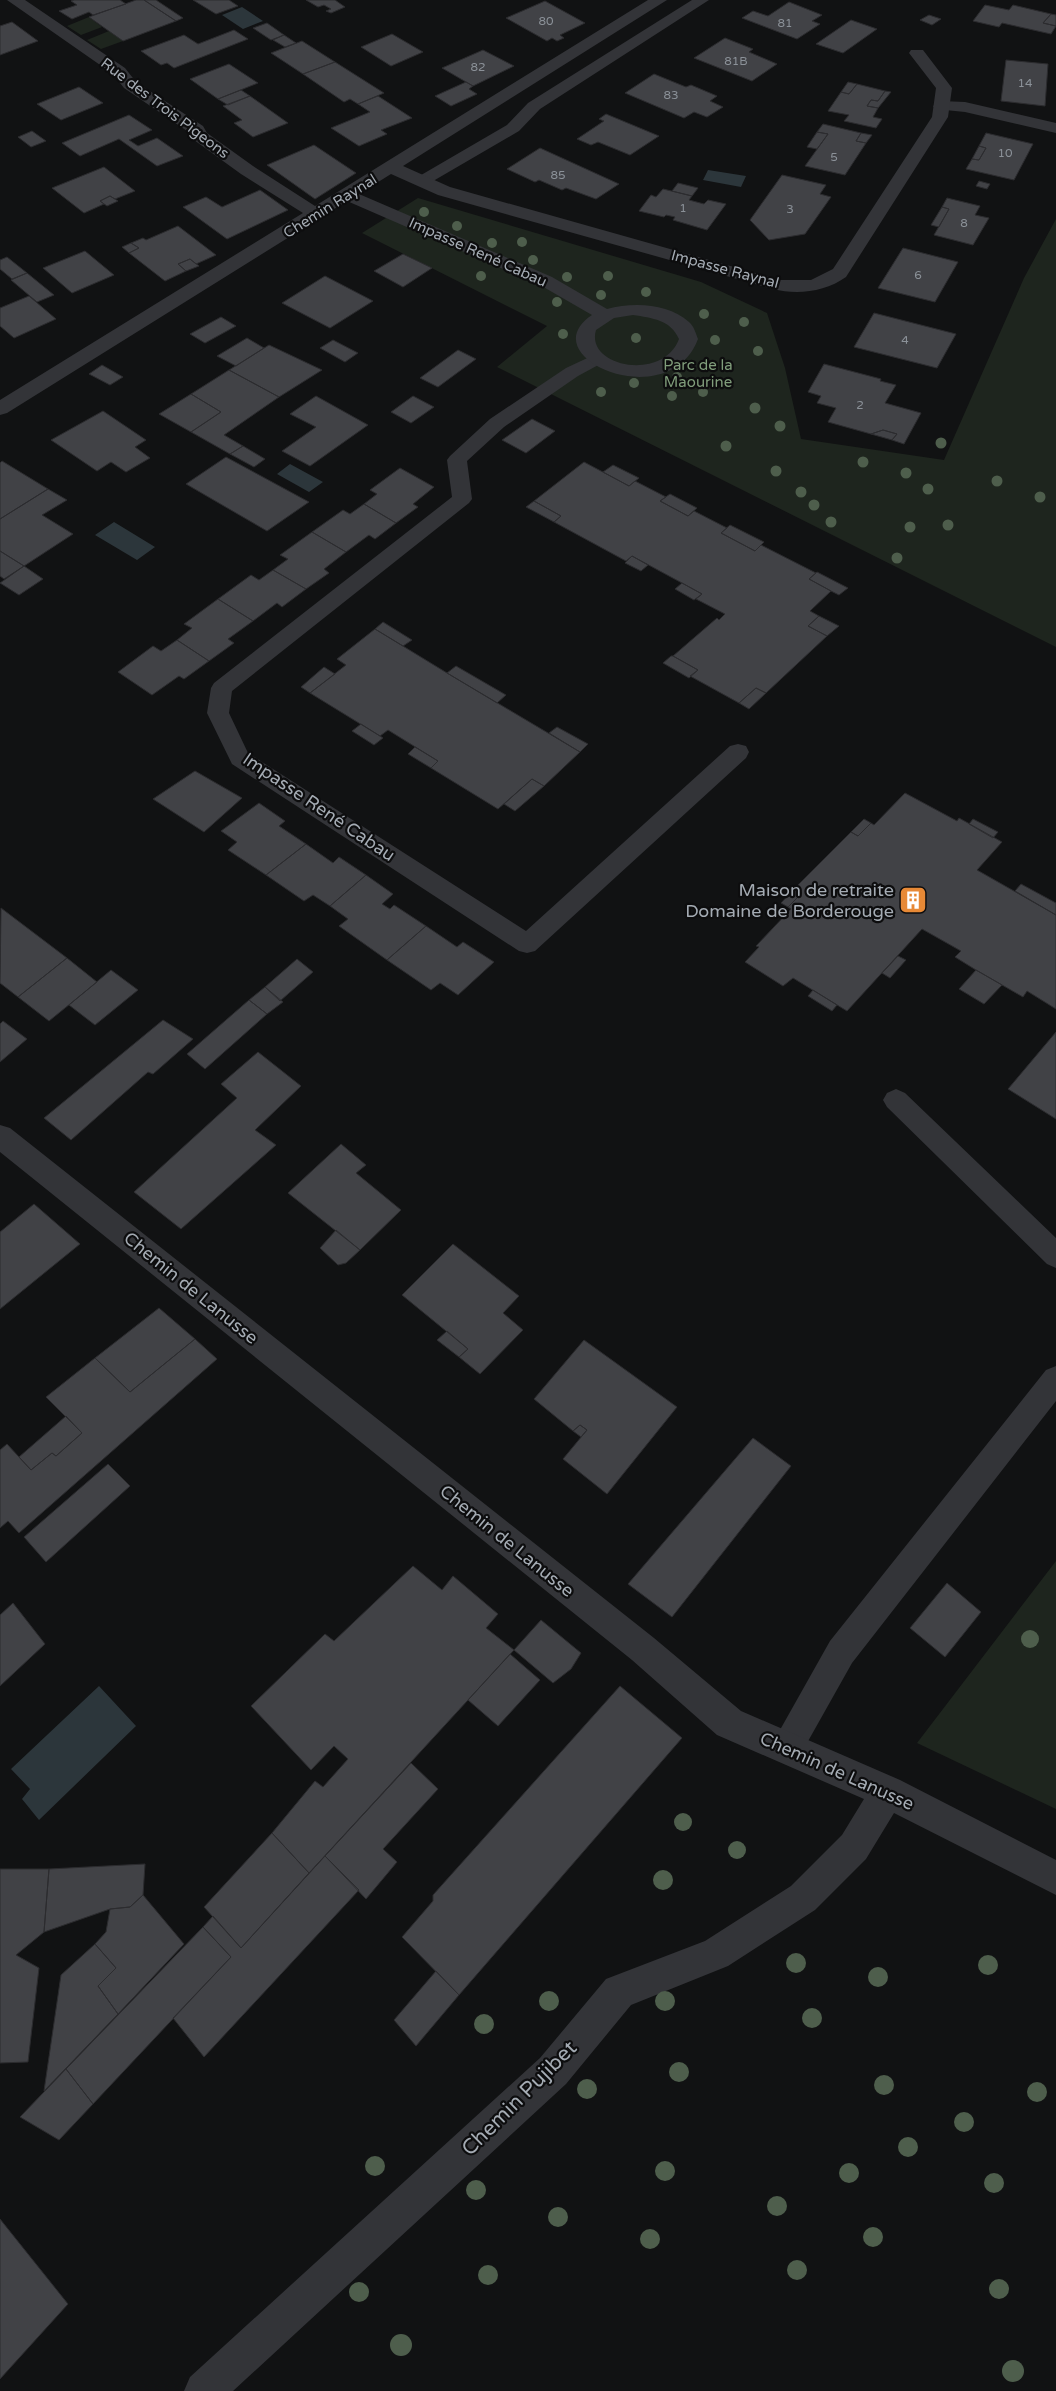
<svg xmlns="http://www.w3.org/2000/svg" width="1056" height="2391" viewBox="0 0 1056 2391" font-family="'Varela Round',sans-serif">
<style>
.green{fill:#1e251e}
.water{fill:#2c363b}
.building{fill:#414246;stroke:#2c2c2f}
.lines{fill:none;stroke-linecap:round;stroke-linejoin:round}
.lane{fill:#333438;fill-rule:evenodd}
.street{fill:#333438;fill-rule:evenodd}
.tree{fill:#4e5e4c}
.labels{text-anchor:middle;stroke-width:4.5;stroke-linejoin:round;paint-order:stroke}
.far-number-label{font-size:12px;fill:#8b9198}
.far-street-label{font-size:15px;fill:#a4abb3;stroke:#0d0d0e}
.far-park-label{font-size:15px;fill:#809d7b;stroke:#0d0d0e}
.street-label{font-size:18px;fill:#a4abb3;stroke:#0d0d0e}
.poi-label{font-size:18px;fill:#a4abb3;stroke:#0d0d0e;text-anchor:end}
.near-street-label{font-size:21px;fill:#a4abb3;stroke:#0d0d0e}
</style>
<rect width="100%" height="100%" fill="#111213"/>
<path class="green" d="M89,17l13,10 -21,8 -14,-9z
M109,31l14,10 -22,8 -14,-9z
M418,198l283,84 66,31 18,55 16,71 143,21 80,-182 32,-59v428l-559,-280 50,-41 -185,-93z
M1056,1561v248l-139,-66z"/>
<path class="water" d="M242,7l21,14 -20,8 -21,-14z
M708,170l38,6 -5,11 -38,-7z
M290,464l33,18 -14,10 -32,-18z
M114,522l41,25 -18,13 -42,-25z
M99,1686l37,40 -97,94 -17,-21 8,-10 -19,-20z"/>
<path class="building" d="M74,0h46l6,4 -33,11 -4,-3 -17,7 -13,-8 18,-6 -6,-4z
M136,0h8l32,21 -53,20 -34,-24z
M144,0h12l27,18 -7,3z
M193,0h36l9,6 -22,8z
M306,0h29l10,7 -14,6 -5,-2 5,-2 -7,-4 -6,2z
M545,1l40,22 -25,12 4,3 -7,3 -5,-3 -5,3 -41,-23z
M789,2l33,13 -10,6 8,3 -23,15 -55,-21 11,-7 15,5z
M985,5l24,5 4,-5 38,9 -8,9 13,3 -5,8 -49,-11 -3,4 -26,-6z
M1051,14l5,1v11l-13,-3z
M929,15l12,4 -9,6 -12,-5z
M851,20l26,9 -34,24 -27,-9z
M12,22l26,19 -38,14v-29z
M267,23l17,12 -13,5 -18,-12z
M234,30l14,9 -74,29 -7,-5 -6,2 -20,-14 43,-16 14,9z
M392,34l31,18 -32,14 -30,-19z
M284,35l12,8 -11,4 -12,-7z
M725,38l28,11 -4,3 28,12 -25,17 -58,-23z
M302,41l33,21 -32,12 -32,-21z
M483,50l31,16 -41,20 -31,-18z
M1006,60l42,4 -3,42 -44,-5z
M335,62l49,31 -26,11 -8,-5 -6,3 -41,-28z
M229,64l29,19 -40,16 -28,-20z
M654,74l32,13 5,-2 26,11 -7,5 13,6 -16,10 -13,-5 -10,6 -59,-25z
M466,82l7,4 -4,3 8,5 -26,12 -16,-10z
M848,82l9,2 -8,10 -8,-2z
M857,84l28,7 -7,10 -7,-1 -4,6 11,2 -5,9 9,2 -6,9 -32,-7 5,-6 -21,-4 13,-19 8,2z
M79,87l24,16 -42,17 -24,-16z
M241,90l9,6 -22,9 -10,-6z
M885,91l6,1 -13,16 -11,-2 4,-6 7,1z
M250,96l38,27 -35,14 -19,-14 8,-3 -19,-14z
M378,96l34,22 -31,12 6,4 -28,12 -28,-18 39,-16 -12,-8z
M606,114l53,22 -29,19 -32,-13 -7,3 -14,-6 27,-18 -5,-2z
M129,115l23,15 -23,10 9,6 19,-8 26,18 -26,10 -38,-27 -39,17 -18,-13z
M823,124l38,9 -5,8 10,2 -21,32 -40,-9 23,-32 -11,-2z
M32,131l14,10 -15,6 -13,-10z
M817,132l11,2 -11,15 -10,-2z
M861,133l11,2 -6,8 -10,-2z
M986,133l47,11 -19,36 -48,-11 6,-10 7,1 7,-12 -7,-2z
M314,145l42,28 -41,26 -48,-34z
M979,146l7,2 -7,12 -7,-1z
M540,148l79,36 -23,15 -30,-11 -4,2 -23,-10 -4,2 -28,-13z
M104,167l31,24 -20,8 -5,-3 -10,5 4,3 -20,9 -32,-25z
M782,175l44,10 -6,9 11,3 -26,37 -36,6 -19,-20z
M979,181l11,3 -3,5 -11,-3z
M678,183l20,5 -6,8 -20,-5z
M663,189l29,7 -3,4 15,4 4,-4 18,4 -19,26 -34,-10 2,-3 -9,-2 -2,2 -25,-6 12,-16 5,2z
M260,190l28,20 -61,29 -44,-32 23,-10 16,10z
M110,196l8,5 -11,5 -7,-5z
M947,198l33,8 -5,9 14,3 -16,27 -39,-10 15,-26 -7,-2z
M942,207l7,2 -10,18 -8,-2z
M178,226l38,29 -20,9 -6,-5 -12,5 8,7 -21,10 -36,-28 10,-5 -8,-5 12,-5 3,2z
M131,243l8,5 -10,5 -7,-6z
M903,248l55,14 -23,40 -57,-14z
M85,251l29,24 -42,18 -29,-25z
M403,254l29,14 -29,19 -29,-16z
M7,257l20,16 -15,6 -12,-10v-9z
M190,259l9,7 -13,5 -8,-7z
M27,273l27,22 -17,7 -26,-22z
M325,276l48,25 -43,27 -48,-25z
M29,296l27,23 -42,19 -14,-12v-18z
M874,313l82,21 -19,34 -83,-21z
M221,317l15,9 -31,17 -15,-9z
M247,338l17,10 -28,18 -19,-10z
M333,340l25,13 -13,9 -25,-14z
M269,345l53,25 -43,27 -50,-27z
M458,350l18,9 -38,28 -18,-9z
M824,364l57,15 -1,2 16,4 -11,18 36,10 -17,31 -12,-4 5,-6 -14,-4 -12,4 -43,-12 8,-14 -19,-5 4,-7 -13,-4z
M102,365l21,12 -13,8 -21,-11z
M229,370l50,27 -55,38 19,11 -13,8 -39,-22 30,-20 -30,-18z
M191,394l30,18 -30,20 -32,-18z
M316,396l52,29 -58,41 -28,-15 34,-24 -26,-13z
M413,396l21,11 -23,16 -20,-11z
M103,411l43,29 -11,7 15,11 -24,14 -15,-10 -14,9 -46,-31z
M532,419l23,12 -29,22 -24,-13z
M883,430l14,4 -5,6 -21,-6z
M243,446l22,13 -11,8 -24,-13z
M226,457l83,45 -42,29 -81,-47z
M2,461l46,28 -48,30v-56z
M584,462l45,24 6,-5 31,16 -6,4 28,15 6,-5 33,17 -6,5 34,18 6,-6 55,28 -7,6 22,12 -21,20 9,5 -11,10 19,10 -61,57 -10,-5 -17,15 -49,-27 8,-6 -25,-14 44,-38 2,2 6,-6 -29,-15 6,-5 -20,-11 -50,-27 -6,5 -72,-39 7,-6 -27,-15z
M613,465l26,13 -10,8 -26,-14z
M400,468l34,19 -21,17 5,3 -22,16 -32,-19 13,-10 -7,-4z
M48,489l19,11 -25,15 31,19 -49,32 -24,-15v-32z
M670,494l27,14 -9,8 -28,-15z
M534,501l27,15 -7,6 -28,-15z
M364,504l32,19 -21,16 -6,-4 -23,17 -34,-20 31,-22 7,4z
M730,525l34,17 -9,9 -34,-18z
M312,532l34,20 -22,17 5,4 -23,16 -33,-19 15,-11 -8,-4z
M0,551l24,15 -20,13 -4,-3z
M632,556l16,9 -7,6 -16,-8z
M24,566l19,13 -24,16 -19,-12z
M273,570l33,19 -24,18 -5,-4 -24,18 -35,-22 33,-24 8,5z
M817,572l31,16 -9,7 -8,-4 -22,-12z
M682,583l20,11 -8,6 -19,-11z
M218,599l35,22 -25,18 6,4 -25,18 -32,-21 15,-12 -8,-4z
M819,616l20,10 -12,10 -19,-10z
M383,622l29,18 -9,6 -28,-17z
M375,629l72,44 133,79 -36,34 -12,-7 -34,30 -67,-41 7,-7 -50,-31 -8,6 -70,-43 36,-28 -9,-6z
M177,640l32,21 -25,18 -5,-3 -27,19 -34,-23 35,-26 8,5z
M671,656h2l25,14 -9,8 -26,-15z
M456,666l50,29 -9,8 -50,-30z
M324,667l11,7 -25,19 -9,-6z
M756,688l10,5 -17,16 -10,-6z
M361,724l19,12 3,2 -9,7 -22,-14z
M557,727l31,17 -8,8 -31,-19z
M415,747l23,14 -7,7 -23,-14z
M195,771l47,27 -38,34 -51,-33z
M532,779l12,7 -29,25 -11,-7z
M905,793l52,28 2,-3 43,24 -25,28 79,45v94l-29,-18 -4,6 -47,-27 -21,-13 6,-6 -39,-22 -75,82 -54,-33 -10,8 -38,-24 14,-15 -3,-1 35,-37 -3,-2 14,-14 -8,-4 57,-57 7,4 13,-13 3,2z
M259,803l26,18 -6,5 27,18 -40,31 -38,-25 9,-8 -16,-11z
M864,819l7,4 -13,13 -7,-4z
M973,819l25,13 -5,6 -24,-14z
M306,844l27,19 6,-6 27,18 -36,31 -17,-11 -9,6 -38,-26z
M366,875l27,19 -11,10 8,5 4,-4 32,21 -39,34 -48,-34 9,-7 -18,-13z
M1021,884l35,19v12l-41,-24z
M794,889l8,4 -14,14 -7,-4z
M1,908l66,50 -49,39 -18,-14z
M426,926l31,21 6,-5 31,20 -36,33 -18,-12 -9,7 -44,-30z
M898,956l8,4 -16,18 -8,-5z
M67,958l30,24 -48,39 -31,-24z
M297,959l16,13 -33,29 -15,-14z
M111,970l27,20 -43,35 -26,-20z
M976,970l26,15 -18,19 -25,-15z
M265,987l18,15 -16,12 -18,-14z
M813,990l24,15 -5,6 -24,-15z
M249,1000l18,14 -62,55 -18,-15z
M163,1020l30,19 -40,35 -5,-2 -77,68 -27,-22z
M3,1021l24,18 -27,23v-38z
M1056,1032v87l-48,-30z
M258,1052l43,34 -46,44 21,15 -95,84 -47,-37 103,-94 -16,-14z
M341,1144l25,21 -10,8 45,37 -41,40 -72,-57z
M34,1204l46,40 -80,65v-77z
M336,1230l24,20 -14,13 -8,2 -18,-17z
M453,1244l66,52 -16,17 20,17 -43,44 -21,-17 9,-8 -66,-54z
M159,1308l36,31 -65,53 -35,-34z
M447,1331l21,18 -9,8 -22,-17z
M195,1339l22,20 -198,174 -11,-12 -8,7v-78l7,-6 24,26 21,-17 4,3 26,-23 -36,-36 49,-39 35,34z
M584,1340l93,67 -70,87 -44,-35 24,-29 -7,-5 -7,6 -39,-32z
M66,1416l16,17 -26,23 -4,-3 -21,17 -12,-13z
M580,1425l7,5 -6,7 -8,-6z
M753,1438l38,28 -119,151 -44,-33z
M108,1464l22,22 -84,76 -22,-25z
M413,1566l29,24 11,-14 45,38 -12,14 28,22 -205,223 -37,-40 43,-52 8,6 25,-28 -14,-13 -23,24 -60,-64 74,-72 9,7z
M947,1583l34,29 -36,45 -35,-29z
M13,1603l32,41 -45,42v-71z
M541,1620l40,33 -10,16 -18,14 -39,-33z
M510,1654l30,26 -42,46 -30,-26z
M620,1686l62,52 -223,257 -57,-58 31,-36v-6z
M411,1763l27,26 -55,60 14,13 -31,37 -41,-43z
M272,1833l37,40 -68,75 -37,-41z
M325,1856l34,34 -155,167 -31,-39 58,-61 -28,-30 10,-11 28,32z
M145,1864l-2,31 -13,12 -20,2 -66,23 5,-63z
M0,1869h49l-5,63 -28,23 23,13 -11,94 -28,1z
M143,1895l41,49 -66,70 -20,-28 18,-18 -21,-24 11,-12 4,-23 20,-2z
M203,1927l28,30 -138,147 -27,-35z
M95,1944l21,24 -18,18 20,28 -74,77 17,-116z
M436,1971l23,24 -43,51 -22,-26z
M66,2069l27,35 -34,36 -39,-23z
M0,2219l68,85 -68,75z"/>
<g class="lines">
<path class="lane" d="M692,0h17l-169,109 -21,22 -91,53h-12l-2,-3 2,-3 91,-53 21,-22z
M941,101l24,1 91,21v10l-91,-21 -30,-3 -2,-3z
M596,354l6,1 3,4 -3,4 -24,13 -74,51 -37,34 5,38 -3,4 -237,188 -3,22 19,40 278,178 204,-185 8,-2 8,2 3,6 -3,6 -211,193 -8,2 -8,-2 -287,-187 -25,-51 4,-25 3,-5 238,-186 -5,-37 3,-4 40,-37 76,-51z
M896,1089l9,4 151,145v30l-9,-4 -160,-157 -4,-7 4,-7z
M1056,1366v35l-204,262 -54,96 -11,5 -11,-5 -5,-11 5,-11 54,-96 216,-271z"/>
<path class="street" d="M7,0h18l100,68 11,14 67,44 4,7 46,33 62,40 333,-206h19l-264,166 47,21 330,93h31l22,-11 99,-152 4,-29 -27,-35 2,-3h12l29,38 -4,29 -102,160c-21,15 -49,18 -73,12l-335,-94 -47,-21 -32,20 193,83 55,32c26,-7 61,-6 82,13 5,4 7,12 9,17 -29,78 -169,18 -106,-24l-52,-30 -193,-84 -340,212 -7,2v-15l303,-187 -62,-39 -47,-34 -4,-7 -66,-45 -11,-14zM633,315c19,3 38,5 46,24 -16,43 -94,28 -83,-9l18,-12z
M0,1125l10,3 644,510 87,73 159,69 156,80v35l-162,-82 -28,46 -51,51 -87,56 -97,39 -65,79 -333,307h-49l6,-14 350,-319 66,-79 99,-38 86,-55 51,-51 22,-36 -147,-64 -85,-75 -632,-508z"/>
</g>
<g class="tree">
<circle cx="424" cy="212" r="5"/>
<circle cx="457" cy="226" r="5"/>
<circle cx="522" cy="242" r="5"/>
<circle cx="492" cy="243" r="5"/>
<circle cx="533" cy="260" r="5"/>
<circle cx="481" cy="276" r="5"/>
<circle cx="608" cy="276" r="5"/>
<circle cx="567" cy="277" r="5"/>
<circle cx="646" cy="292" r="5"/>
<circle cx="601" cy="295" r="5"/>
<circle cx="557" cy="302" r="5"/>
<circle cx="704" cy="314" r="5"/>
<circle cx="744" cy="322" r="5"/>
<circle cx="563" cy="334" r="5"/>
<circle cx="636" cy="338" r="5"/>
<circle cx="715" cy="340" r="5"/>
<circle cx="758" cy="351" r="5"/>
<circle cx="677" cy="377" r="5"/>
<circle cx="634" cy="383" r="5"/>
<circle cx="601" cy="392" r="5"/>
<circle cx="703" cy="392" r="5"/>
<circle cx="672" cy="396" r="5"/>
<circle cx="755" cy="408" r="5.5"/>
<circle cx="780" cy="426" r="5.5"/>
<circle cx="941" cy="443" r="5.5"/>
<circle cx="726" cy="446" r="5.5"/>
<circle cx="863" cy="462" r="5.5"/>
<circle cx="776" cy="471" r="5.5"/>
<circle cx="906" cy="473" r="5.5"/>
<circle cx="997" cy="481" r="5.5"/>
<circle cx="928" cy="489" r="5.5"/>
<circle cx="801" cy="492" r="5.5"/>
<circle cx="1040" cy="497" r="5.5"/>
<circle cx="814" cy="505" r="5.5"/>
<circle cx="831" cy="522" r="5.5"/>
<circle cx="948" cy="525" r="5.5"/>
<circle cx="910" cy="527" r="5.5"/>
<circle cx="897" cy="558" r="5.5"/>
<circle cx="1030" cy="1639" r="9"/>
<circle cx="683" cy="1822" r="9"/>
<circle cx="737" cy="1850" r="9"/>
<circle cx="663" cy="1880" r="10"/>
<circle cx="796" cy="1963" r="10"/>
<circle cx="988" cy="1965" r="10"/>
<circle cx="878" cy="1977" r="10"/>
<circle cx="549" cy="2001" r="10"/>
<circle cx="665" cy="2001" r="10"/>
<circle cx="812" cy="2018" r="10"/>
<circle cx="484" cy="2024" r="10"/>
<circle cx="679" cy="2072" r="10"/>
<circle cx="884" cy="2085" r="10"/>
<circle cx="587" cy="2089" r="10"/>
<circle cx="1037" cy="2092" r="10"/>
<circle cx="964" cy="2122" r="10"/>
<circle cx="908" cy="2147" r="10"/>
<circle cx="375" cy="2166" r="10"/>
<circle cx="665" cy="2171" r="10"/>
<circle cx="849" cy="2173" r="10"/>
<circle cx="994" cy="2183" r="10"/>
<circle cx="476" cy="2190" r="10"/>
<circle cx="777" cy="2206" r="10"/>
<circle cx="558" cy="2217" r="10"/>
<circle cx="873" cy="2237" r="10"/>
<circle cx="650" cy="2239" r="10"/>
<circle cx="797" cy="2270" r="10"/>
<circle cx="488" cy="2275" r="10"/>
<circle cx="999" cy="2289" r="10"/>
<circle cx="359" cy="2292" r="10"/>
<circle cx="401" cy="2345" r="11"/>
<circle cx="1013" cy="2371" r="11"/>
</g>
<defs>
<g id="building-square" transform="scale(1.4375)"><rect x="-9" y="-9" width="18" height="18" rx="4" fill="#e78936" stroke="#0d0d0e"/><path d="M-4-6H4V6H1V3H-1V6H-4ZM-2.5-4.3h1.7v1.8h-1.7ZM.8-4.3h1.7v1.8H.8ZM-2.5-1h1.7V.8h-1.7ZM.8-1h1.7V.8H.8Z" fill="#fff"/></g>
</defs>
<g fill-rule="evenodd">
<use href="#building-square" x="913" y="900"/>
</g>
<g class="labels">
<g class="far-number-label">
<text x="546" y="25">80</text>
<text x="785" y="27">81</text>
<text x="736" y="65">81B</text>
<text x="478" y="71">82</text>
<text x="1025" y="87">14</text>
<text x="671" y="99">83</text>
<text x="1005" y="157">10</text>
<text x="834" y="161">5</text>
<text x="558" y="179">85</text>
<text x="683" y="212">1</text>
<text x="790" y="213">3</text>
<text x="964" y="227">8</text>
<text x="918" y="279">6</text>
<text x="905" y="344">4</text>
<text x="860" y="409">2</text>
</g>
<g class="far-street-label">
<text transform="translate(165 108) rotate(37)" y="5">Rue des Trois Pigeons</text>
<text transform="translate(330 206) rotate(-32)" y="5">Chemin Raynal</text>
<text transform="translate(478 252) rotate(24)" y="5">Impasse René Cabau</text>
<text transform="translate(725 269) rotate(15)" y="5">Impasse Raynal</text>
</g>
<g class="far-park-label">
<text x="698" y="370">Parc de la<tspan x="698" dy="17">Maourine</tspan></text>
</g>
<g class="street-label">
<text transform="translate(319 807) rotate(34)" y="6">Impasse René Cabau</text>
<text transform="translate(191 1288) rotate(39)" y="6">Chemin de Lanusse</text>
<text transform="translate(507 1541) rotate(39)" y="6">Chemin de Lanusse</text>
<text transform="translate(837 1771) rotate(24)" y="6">Chemin de Lanusse</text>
</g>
<g class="poi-label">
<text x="894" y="896">Maison de retraite<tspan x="894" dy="21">Domaine de Borderouge</tspan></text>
</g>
<g class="near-street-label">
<text transform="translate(519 2098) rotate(-45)" y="7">Chemin Pujibet</text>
</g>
</g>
</svg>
